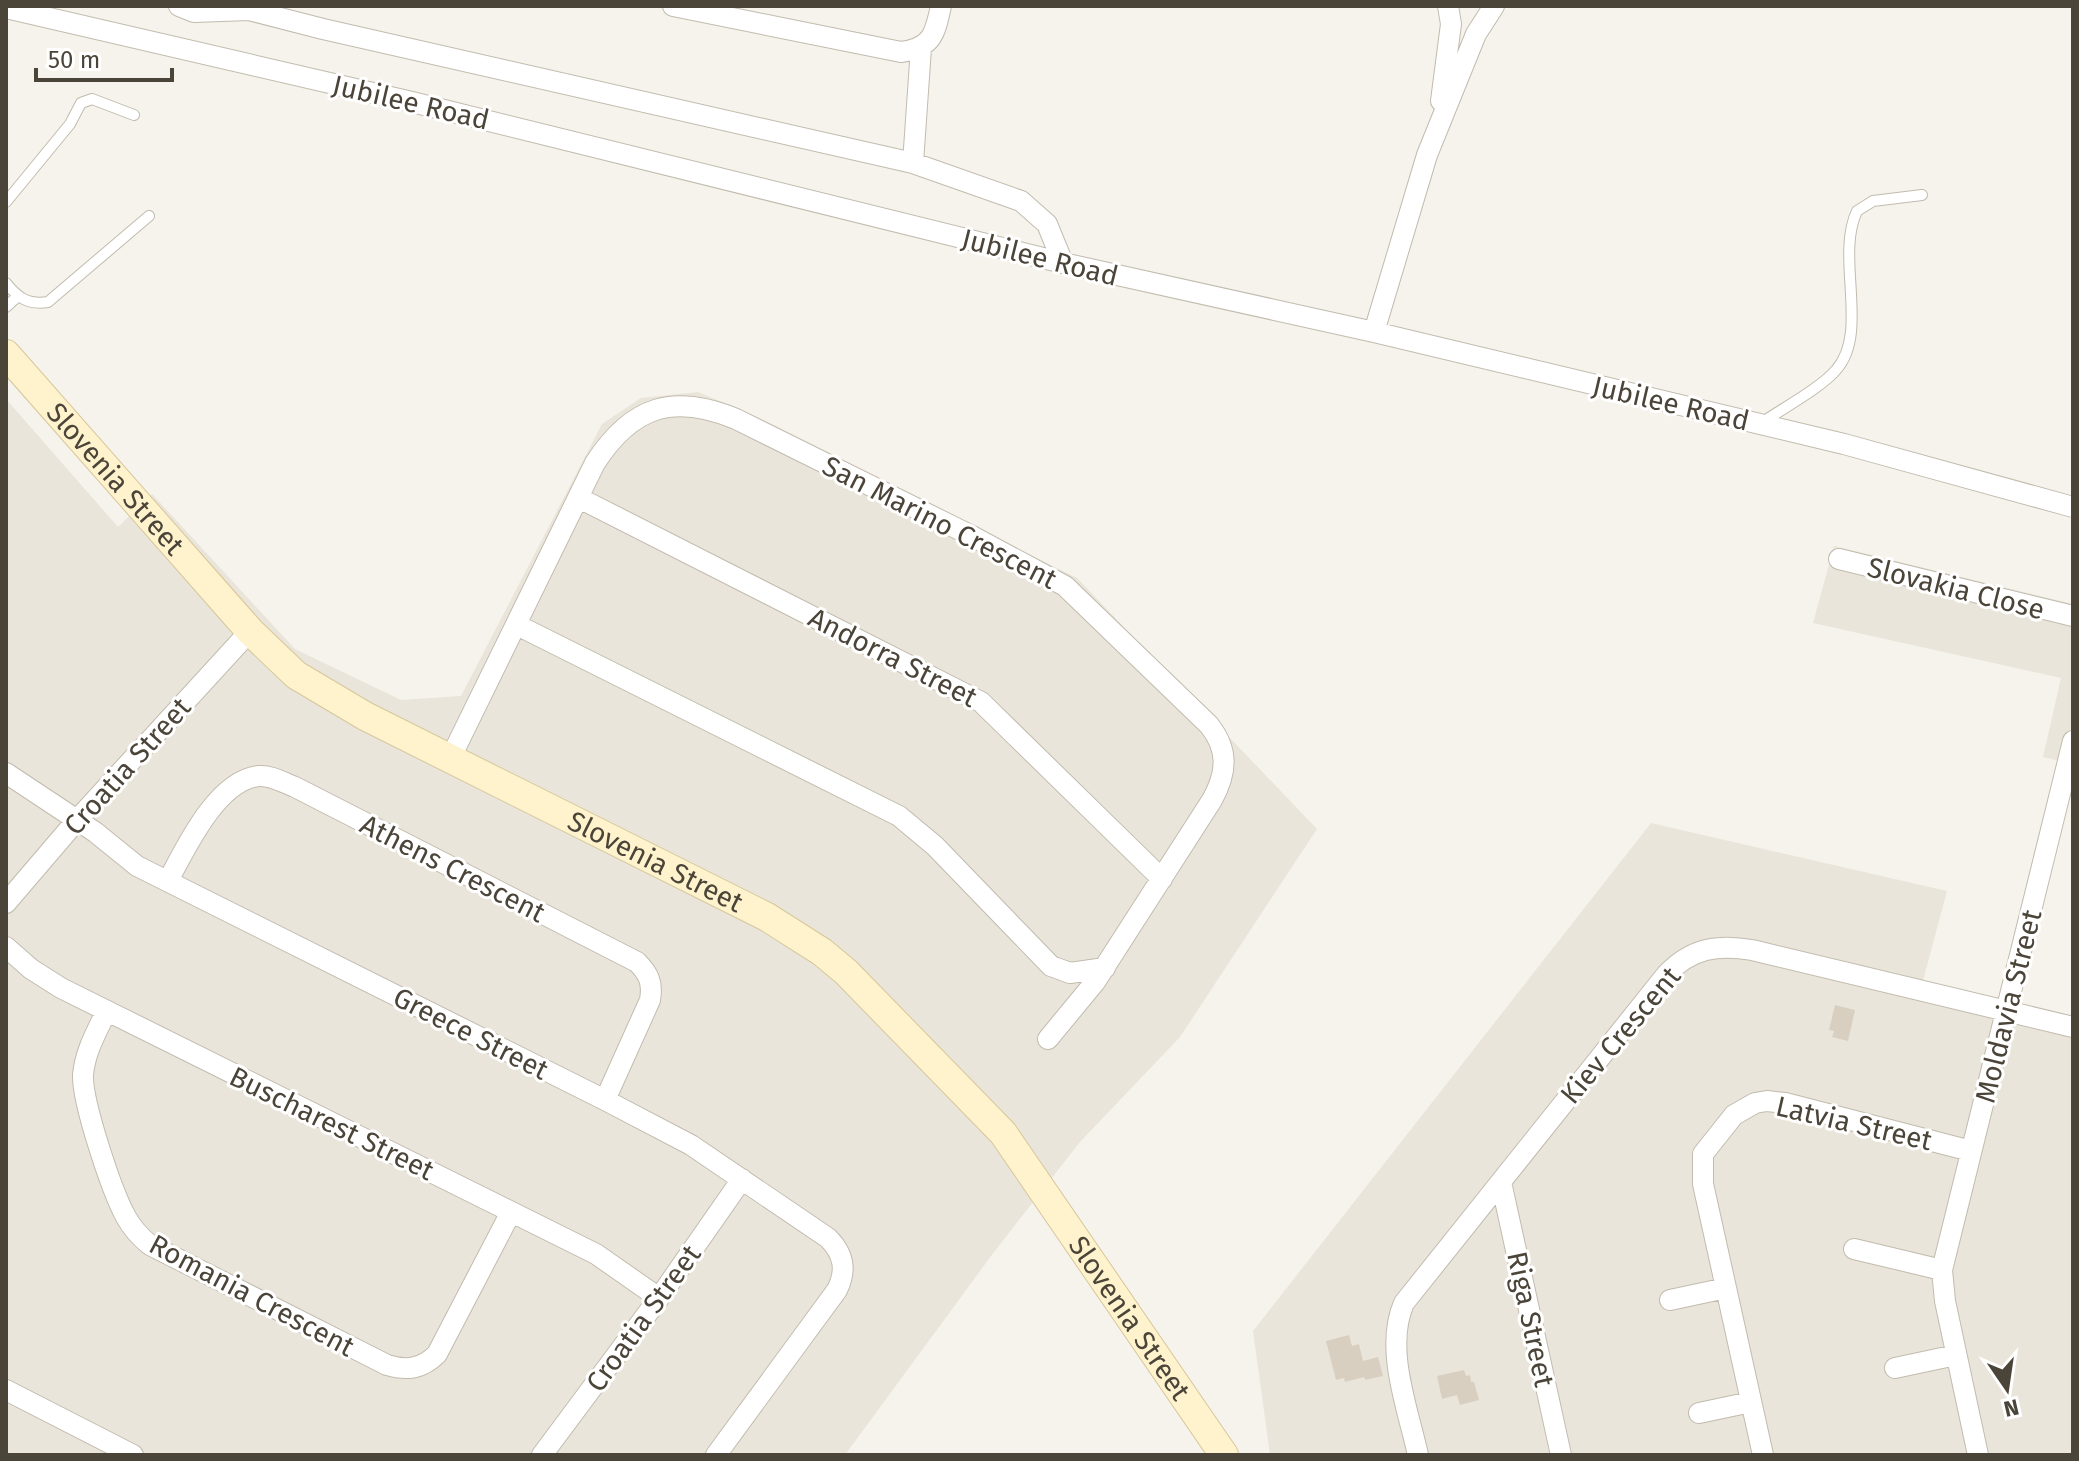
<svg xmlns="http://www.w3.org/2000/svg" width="2079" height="1461" viewBox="0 0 2079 1461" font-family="'Fira Sans',sans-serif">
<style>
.residential{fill:#eae5da}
.building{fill:#d8cfc1}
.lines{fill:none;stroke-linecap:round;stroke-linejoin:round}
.lane-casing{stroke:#c2bbae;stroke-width:12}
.street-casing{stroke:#c2bbae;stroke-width:22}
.secondary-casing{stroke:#d6c79b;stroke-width:30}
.lane{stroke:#fff;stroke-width:10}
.street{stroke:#fff;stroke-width:20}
.secondary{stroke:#fff3cd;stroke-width:28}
.labels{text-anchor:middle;stroke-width:6;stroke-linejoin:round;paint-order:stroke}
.street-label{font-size:28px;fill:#4b4439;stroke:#fff}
</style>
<rect width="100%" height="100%" fill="#f6f3ec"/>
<path class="residential" d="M698,392l46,19 333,167 240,251 -137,208 -100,105 -86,110 -149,203h-839v-1056l112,128 34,-33 143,155 106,51 60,-4 141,-272 39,-26z
M1834,546l239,58v160l-30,-7 18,-79 -248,-55z
M1651,823l296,68 -27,101 153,27v436h-803l-17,-124z"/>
<path class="building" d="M1835,1005l20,5 -7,31 -16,-4 2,-6 -5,-1z
M1349,1335l3,11 7,-2 4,17 15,-4 5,19 -18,4 -1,-3 -19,5 -1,-4 -8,2 -10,-39z
M1464,1370l2,6 4,-1 1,7h3l5,18 -19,5 -3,-10 -15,4 -5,-23z"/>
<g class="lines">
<g class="lane-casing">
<path id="lane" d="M6,202l64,-78 11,-21 11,-4 42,16
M6,283c12,15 22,22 42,19l101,-86
M6,307l11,-10
M1760,424c20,-14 62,-37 76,-54 34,-38 -1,-113 21,-159l16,-10 49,-6"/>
</g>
<g class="street-casing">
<path id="street" d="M179,6l15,6 55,-2 74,19 590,134 108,38 26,23 16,39
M673,6l228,46c31,-4 34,-18 40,-46
M6,8l406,94 651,161 311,69 470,112 229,63
M1441,101l10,-77 -3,-18
M913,163l8,-115
M1374,332l53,-177 49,-121 18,-28
M579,498l402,204 181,177
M1839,559l234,57
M517,625l382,191 36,30 116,120 19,7 35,-5
M450,759l145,-296c37,-57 78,-70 141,-44l236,117 93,50 144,139c20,25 18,48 3,75l-117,182 -47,57
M6,773l89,59 42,34 468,234 86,45 137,93c16,16 19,32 9,52l-121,165
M168,881c17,-32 49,-101 91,-105 12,-1 25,7 36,11l342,175c12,12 16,21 13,38l-45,100
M6,903l71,-83 173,-189
M6,947l25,22 30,19 535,266 63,44
M106,1012c-10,21 -21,40 -23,63 -1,27 29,117 43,142 6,11 14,20 24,28l237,120c20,6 35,4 50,-11l74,-142
M1501,1182l60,273
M1854,1249l88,21
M1670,1300l56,-12
M1895,1368l61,-13
M6,1390l127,65
M1699,1413l52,-11
M542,1455l117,-157 83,-119
M1418,1455c-10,-46 -34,-107 -14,-152l262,-328c25,-27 52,-31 86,-25l321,77
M1763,1455l-60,-271v-30l31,-39 21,-12 12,-2 18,2 186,48
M1978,1455l-33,-154 -3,-31 131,-529"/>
</g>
<g class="secondary-casing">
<g id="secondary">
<path id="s1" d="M6,354l244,277 46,44 69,41 402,201 55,35 24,20 157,161 221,322"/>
</g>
</g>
<use href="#lane" class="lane"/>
<use href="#street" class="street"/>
<use href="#secondary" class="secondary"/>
</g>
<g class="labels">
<g class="street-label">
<text transform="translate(411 102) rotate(13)" y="10">Jubilee Road</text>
<text transform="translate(1040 257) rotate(14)" y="10">Jubilee Road</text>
<text transform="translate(1671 403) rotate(13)" y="10">Jubilee Road</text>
<text dy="10" stroke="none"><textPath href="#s1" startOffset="166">Slovenia Street</textPath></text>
<text transform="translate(940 522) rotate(27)" y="10">San Marino Crescent</text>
<text transform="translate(1956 588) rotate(14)" y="10">Slovakia Close</text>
<text transform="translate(893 657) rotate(27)" y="10">Andorra Street</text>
<text transform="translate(127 766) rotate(-48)" y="10">Croatia Street</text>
<text dy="10" stroke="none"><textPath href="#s1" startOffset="838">Slovenia Street</textPath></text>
<text transform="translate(453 868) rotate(27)" y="10">Athens Crescent</text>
<text transform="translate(2008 1006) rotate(-76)" y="10">Moldavia Street</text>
<text transform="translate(471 1033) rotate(27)" y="10">Greece Street</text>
<text transform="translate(1620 1035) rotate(-50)" y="10">Kiev Crescent</text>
<text transform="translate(332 1123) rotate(26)" y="10">Buscharest Street</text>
<text transform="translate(1854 1123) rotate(13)" y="10">Latvia Street</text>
<text transform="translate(252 1295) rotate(28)" y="10">Romania Crescent</text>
<text transform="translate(643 1318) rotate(-54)" y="10">Croatia Street</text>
<text dy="10" stroke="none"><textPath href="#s1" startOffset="1508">Slovenia Street</textPath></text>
<text transform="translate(1531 1319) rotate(78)" y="10">Riga Street</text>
</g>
</g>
<rect width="2079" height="1461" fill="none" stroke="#4b4439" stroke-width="16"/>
<g transform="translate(2007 1389) rotate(167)" stroke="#ffffff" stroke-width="6" paint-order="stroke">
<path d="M0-6L14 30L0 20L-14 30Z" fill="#4b4439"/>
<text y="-12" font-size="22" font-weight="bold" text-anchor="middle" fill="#4b4439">N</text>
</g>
<path d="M36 68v12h136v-12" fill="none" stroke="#4b4439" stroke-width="4"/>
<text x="48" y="68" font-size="24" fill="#4b4439" stroke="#ffffff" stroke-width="6" paint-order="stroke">50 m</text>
</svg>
